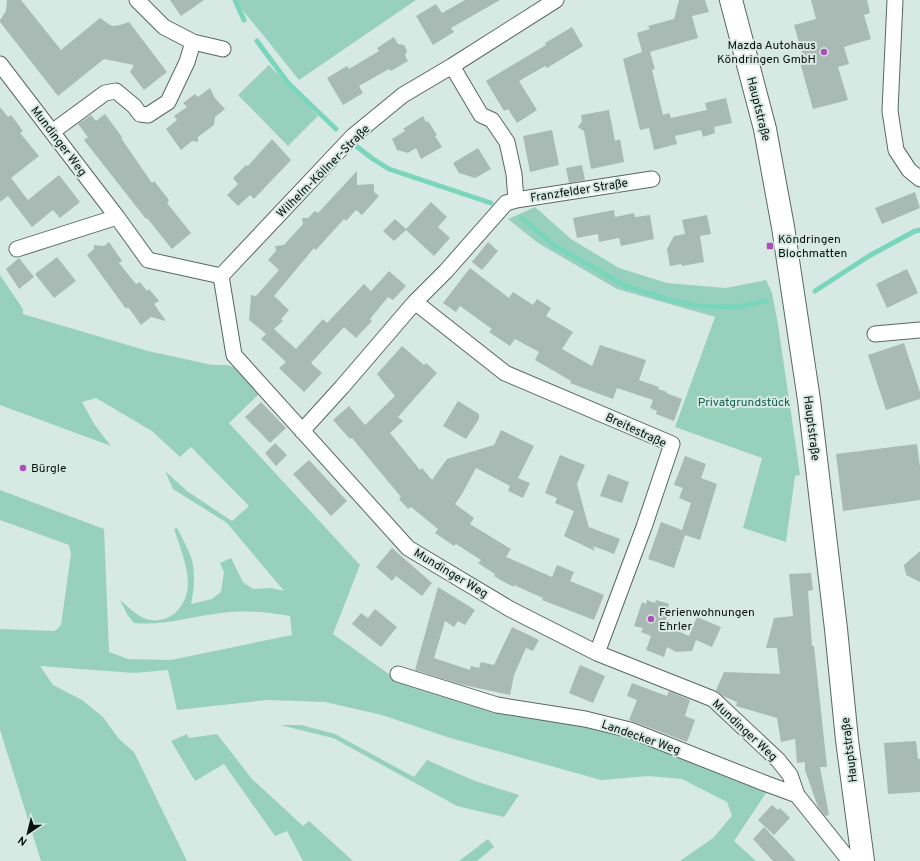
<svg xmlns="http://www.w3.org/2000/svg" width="920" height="861" viewBox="0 0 920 861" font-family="Overpass,sans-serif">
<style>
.green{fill:#98d0be}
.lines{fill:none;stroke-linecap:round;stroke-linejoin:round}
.stream{stroke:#79d6bb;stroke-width:5}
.building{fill:#a9bab4}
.minor-casing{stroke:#586862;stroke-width:17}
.primary-casing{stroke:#586862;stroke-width:24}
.minor{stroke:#fff;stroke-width:15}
.primary{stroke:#fff;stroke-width:22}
.poi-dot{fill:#ad4fb8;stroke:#d7e9e3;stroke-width:1.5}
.labels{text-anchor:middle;stroke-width:4;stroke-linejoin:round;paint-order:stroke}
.poi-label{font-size:12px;fill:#0a100e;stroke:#d7e9e3;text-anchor:start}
.street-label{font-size:12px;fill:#0a100e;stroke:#d7e9e3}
.park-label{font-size:12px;fill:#15614f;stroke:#d7e9e3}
</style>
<rect width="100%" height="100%" fill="#d7e9e3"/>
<path class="green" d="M234,0h182l-117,80 -36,-45z
M269,65l49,51 -30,30 -50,-51z
M535,207l36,32 48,29 48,15 59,5 40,-8 6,13 6,31 22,151 -5,1 -9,66 -43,-14 19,-70 -87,-31 40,-110 -98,-28 -79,-46 -30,-24z
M0,275l23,34v5l125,37 64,14h15l8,3 11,10 13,16 -30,29 131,142 -27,69 67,48 44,15 49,11 107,17 168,65 -34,51 22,20h-76l33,-23 19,-22 -5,-14 -45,-23 -34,-3 -47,4 -154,-43 -65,-22 -57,-13 -58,-2 -90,10 -9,-40 -34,3 -94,-7 13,19 29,15 21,17 16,22 15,13 53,109h-146l-41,-131v-101l55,2 6,-6 10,-71 -2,-9 -69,-25v-30l104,39 5,123 19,7 43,1 121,-25 -2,-19c-24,-4 -44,-6 -68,-3 -30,3 -57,13 -88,10l-6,-7 -8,-16c10,8 18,18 31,20 3,1 6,0 9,0 18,-3 28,-20 28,-38 -1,-18 -8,-35 -14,-53l3,-1c5,9 10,19 14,29 5,14 3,33 0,47l21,-5 9,-7 3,-20 -4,-9 11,-5 12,24 10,7 18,-1 13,3 -57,-68 -54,-34 -8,-18 22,20 45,30 17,-15 -58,-59 -11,10 -28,-26 -56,-33 -14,4 12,22 17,22 -111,-41z
M280,725h21l34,9 79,43 13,-17 48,21 44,14 -15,22 -47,-11 -124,-68z
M187,734l2,4 28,-4 35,45 51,47 6,-5 44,40h-50l-16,-30 -12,5 -51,-72 -29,17 -24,-40z
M488,839l6,8 -17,14h-18z"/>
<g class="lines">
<path class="stream" d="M235,0l9,20
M257,41l31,42 48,46
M356,146l17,13 16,10 102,34
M522,218l33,28 71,40 44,14 29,6 38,1 29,-6
M815,291l54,-35 46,-25 5,-1"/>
</g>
<path class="building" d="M7,0h14l40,50 39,-32 10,7 3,1 7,-1 9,-3 38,50 -23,18 -14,-18 4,-7 -30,-6 -46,37 -58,-74v-2l6,-9z
M170,0h34l-23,16z
M465,0h35l-49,28 3,4 -21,13 -17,-29 20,-12 6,9z
M679,0h26l4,12 -17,4 6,22 -48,14 5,17 -3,1 11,45 6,-2 2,5 36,-8 -2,-7 21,-5 6,25 -18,4 1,6 -12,4 -2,-7 -26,6 2,8 -23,6 -5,-22 -9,2 -17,-71 19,-7 -5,-19 13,-4 -2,-3 26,-7z
M811,0h56l3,13 -6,2 7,24 -27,8 5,17 -11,3 10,33 -35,9 -14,-50 4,-2 -9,-32 22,-6z
M572,27l11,19 -36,22 -2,-2 -26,15 18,29 -20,13 -9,-14 -4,2 -18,-30 60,-36 -1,-2z
M394,37l4,7 6,1 3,6 -2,4 3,6 -17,10 -2,-2 -30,17 4,7 -20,12 -16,-27 20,-12 2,3 30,-18 -2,-3z
M210,88l5,10 10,11 -10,8 -1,8 -16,12v5l-6,-1 -11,9 -15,-21 11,-9 -3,-4 13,-9 -4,-4 12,-9 3,3z
M0,107l8,10 3,-2 12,16 -3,2 19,23 -28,22 17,22 31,-25 21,27 -20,16 -7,-8 -21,17 -24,-31 -8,6z
M609,110l6,31 5,-2 4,23 -33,7 -7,-38 -6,-4 4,-6 -1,-6z
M105,114l17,23 -1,1 31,45 2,-2 15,19 -2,3 24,30 -19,16 -25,-31 -1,1 -62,-79 4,-3 -10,-13 13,-9 5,6z
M423,116l3,6 2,-1 9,14 -2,1 7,11 -21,12 -5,-11 -8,5 -11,-3 -5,-11 13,-8 -2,-2z
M552,130l7,35 -29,7 -7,-36z
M272,139l19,21 -37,39 -4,-4 -12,11 -11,-11 11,-11 -5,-6 13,-13 2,1z
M478,148l13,21 -16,9 -16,-5 -6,-10z
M582,165l3,15 -16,3 -3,-15z
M357,171v14l17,-1v8l5,4 -17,19 -6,-5 -10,11 -2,-2 -28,31 -2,-2 -40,48 15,14 -8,9 2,2 -9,8 22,20 27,-30 4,4 37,-39 7,7 18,-20 17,15 -13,14 -5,-3 -18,22 2,2 -16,17 -12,-11 -33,36 11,10 -18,19 -25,-24 7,-6 -25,-23 5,-5 -17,-14 2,-25 5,1 23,-26 -11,-10 8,-9 -1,-5 9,-1 19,-21 -1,-6h6l7,-7 3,2z
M915,192l5,16 -38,16 -7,-16z
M431,202l16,15 -9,10 12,11 -16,18 -28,-26 -12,11 -11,-10 12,-12 11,10z
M614,210l1,7 19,-4 1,4 15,-2 4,24 -33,7 -2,-8 -20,4 -1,-8 -21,4 -4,-20z
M707,215l4,19 -11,2 4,26 -22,4 -1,-2 -11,2 -3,-17 7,-13 11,-2 -3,-14z
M109,242l13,19 -3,2 17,21 4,-2 7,9 2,-2 10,12 -5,3 12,17 -15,-4 -10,8 -13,-18 -2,2 -39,-54 7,-6v-4l10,1z
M488,242l10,9 -16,19 -10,-8z
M57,257l19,24 -22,17 -19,-24z
M19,258l15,19 -15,12 -13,-20z
M470,268l39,30 4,-6 20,13 4,-6 14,9 -5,8 27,16 -11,17 30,17 8,-21 46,15 -7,20 20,7 -1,2 9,3 -1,1 16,6 -8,22 -18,-7 1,-3 -7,-3 3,-8 -36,-12 -4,11 -43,-16 1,-2 -36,-21 4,-8 -24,-13 -5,7 -21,-14 3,-3 -32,-23 -4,6 -13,-9z
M907,269l11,24 -31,15 -11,-24z
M904,343l16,49v7l-34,11 -18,-55z
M402,346l22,19 2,-2 11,10 -39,44 5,4 -13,12 30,37 2,-2 10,12 15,-21 47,-14 7,-15 33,16 -16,32 12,5 -7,15 -15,-7 2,-5 -34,-18 -14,26 -7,10 19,14 -4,6 41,25 -5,8 46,20 5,-12 17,7 -4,9 34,14 -10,25 -52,-20 1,-2 -29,-13v2l-10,-5 -10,-6 1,-2 -17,-11 3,-3 -25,-16 -2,2 -19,-13 3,-4 -27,-22 -3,2 -9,-10 2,-2 -49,-59 -2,1 -17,-19 16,-14 16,19 30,-29 -18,-22z
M458,401l21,13v5l-13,20 -23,-13z
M261,402l25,26 -16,15 -25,-26z
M275,443l12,12 -11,11 -11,-13z
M917,444l3,23v33l-77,11 -7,-57z
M560,455l25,10 -8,19 12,44v-1l31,12 -6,15 -21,-8 2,5 -31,-15 10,-25 -19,-8 2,-5 -12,-5z
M685,456l21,8 -5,14 16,6 -17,56 -15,-5 -11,33 -26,-9 13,-37 21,8 9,-27 -12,-5 4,-10 -9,-3z
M309,460l38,41 -16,15 -38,-42z
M608,474l21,8 -7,21 -22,-7z
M392,548l40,35 -10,13 -26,-20 -4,5 -16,-14z
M920,551v31l-14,-7 -2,-10z
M811,573l2,17 -5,1 4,55h2l13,121h-7l9,48 -4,1 -7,-9 -13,-37v-8l-8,1 -2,-24 -14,3 -4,-24 -41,-12 1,-4 -14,-6 -7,-6 8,-18 56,2 -3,-26h-11l8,-30 19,-2 -4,-42z
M438,587l37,23 -10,15 -7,-4 -4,6 -9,-6 -11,37 36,12 1,-4 8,2 2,-6 13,3 18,-38 27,13 -6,11 -7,-3 -12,27 -4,20 -51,-11 -44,-14z
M647,600l8,3 1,-3 13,4 -2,7 2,1 -5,13 25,11 8,-19 24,10 -9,20 -16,-7 -4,11 -16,1 -9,-5 -3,10 -18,-7 5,-14 -10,-4 2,-4 -9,-2 8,-24 4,2z
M375,609l22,18 -16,20 -29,-23 9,-11 7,5z
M580,665l25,11 -12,27 -24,-10z
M632,683l35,13 2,-5 21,9 -5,16 10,4 -8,22 -58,-22 8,-20 -10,-4z
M916,741l2,18h2v33l-32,2 -4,-51z
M772,805l6,5 2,-2 10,10 -16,17 -16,-15z
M764,827l32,34h-23l-20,-22z"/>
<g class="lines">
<g class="minor-casing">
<path id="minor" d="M137,0l27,27 29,15 30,7
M895,0l-5,111 6,39 13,20 11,9
M0,64l117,153 31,43 73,16 13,79 174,193 102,61 87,44 116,46 65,61 12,15 7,20
M452,66l29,49 11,5 15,22 7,32 2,26 136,-21
M52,132l53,-39 11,-2 18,15 6,8 8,1 20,-13 19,-40 6,-20
M17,249l100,-32
M221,276l132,-140 50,-41 49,-29 104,-66
M415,302l90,71 167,71 -28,83 -47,126
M875,334l45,-4
M302,431l40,-44 73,-85 31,-31 60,-68 10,-3
M398,674l99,31 88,14 45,11 137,54 30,11 48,60 7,6"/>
</g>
<g class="primary-casing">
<path id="primary" d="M731,0l34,129 18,98 26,173 27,229 11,111 16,121"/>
</g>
<use href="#minor" class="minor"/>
<use href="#primary" class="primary"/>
</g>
<g class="poi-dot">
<circle cx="824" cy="52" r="4"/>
<rect x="766" y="242" width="8" height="8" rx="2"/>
<circle cx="23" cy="468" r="4"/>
<circle cx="651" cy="619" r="4"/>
</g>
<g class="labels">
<g class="poi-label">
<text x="816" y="49" text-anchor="end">Mazda Autohaus<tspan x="816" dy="14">Köndringen GmbH</tspan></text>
<text x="778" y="243">Köndringen<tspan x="778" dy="14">Blochmatten</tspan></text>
<text x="31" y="472">Bürgle</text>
<text x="659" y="616">Ferienwohnungen<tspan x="659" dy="14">Ehrler</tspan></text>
</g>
<g class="street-label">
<text transform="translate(759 109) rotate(76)" y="4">Hauptstraße</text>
<text transform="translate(59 141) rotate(53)" y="4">Mundinger Weg</text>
<text transform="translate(323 171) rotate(-45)" y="4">Wilhelm-Köllner-Straße</text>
<text transform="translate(579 190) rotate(-9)" y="4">Franzfelder Straße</text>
<text transform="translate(812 428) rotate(83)" y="4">Hauptstraße</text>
<text transform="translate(636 430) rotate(25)" y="4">Breitestraße</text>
<text transform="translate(451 573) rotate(31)" y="4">Mundinger Weg</text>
<text transform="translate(745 730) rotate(43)" y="4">Mundinger Weg</text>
<text transform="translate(641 737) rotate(19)" y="4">Landecker Weg</text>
<text transform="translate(849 750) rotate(-97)" y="4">Hauptstraße</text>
</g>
<g class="park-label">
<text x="744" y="406">Privatgrundstück</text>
</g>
</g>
<g transform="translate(28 833) rotate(215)" stroke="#d7e9e3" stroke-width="3" paint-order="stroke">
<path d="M0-3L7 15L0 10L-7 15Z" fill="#0a100e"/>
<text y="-6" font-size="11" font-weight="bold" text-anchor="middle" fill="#0a100e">N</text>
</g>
</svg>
